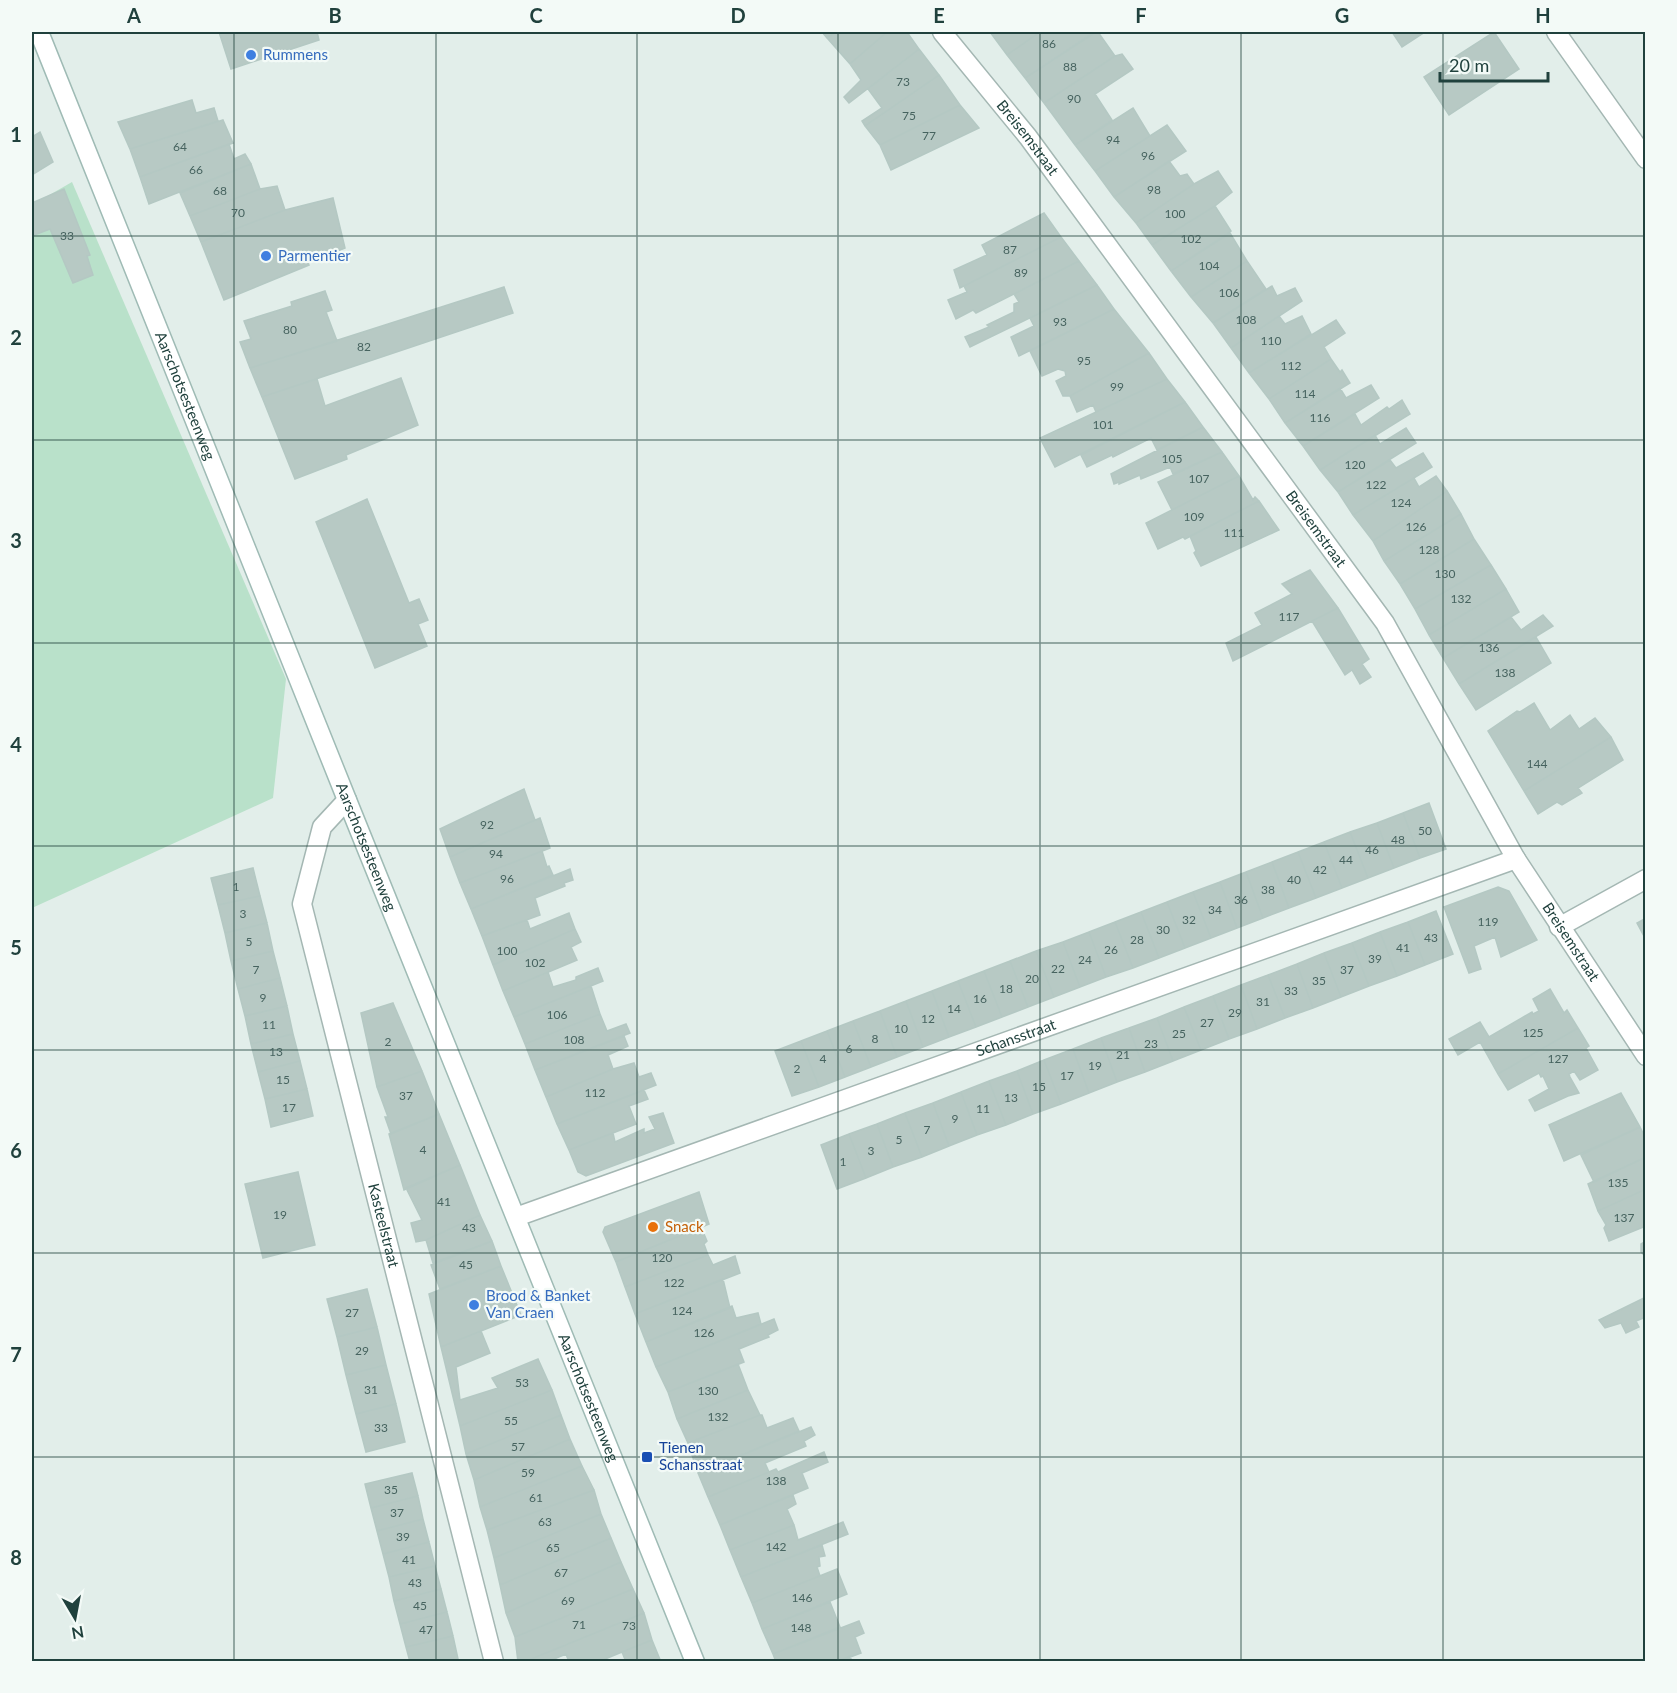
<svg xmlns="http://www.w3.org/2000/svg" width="1677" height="1693" viewBox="0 0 1677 1693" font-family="Lato,sans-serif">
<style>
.green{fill:#b9e1ca}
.building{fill:#b7c9c4;stroke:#b4c8c3;stroke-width:1.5}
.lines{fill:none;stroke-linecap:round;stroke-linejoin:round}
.minor-casing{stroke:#a4b7b3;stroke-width:21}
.secondary-casing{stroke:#9fbbb5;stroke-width:21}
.minor{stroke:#fff;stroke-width:18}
.secondary{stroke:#fff;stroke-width:18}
.grid{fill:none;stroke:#20413d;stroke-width:1.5;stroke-opacity:0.55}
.shop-dot{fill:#3f7fe0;stroke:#f3faf7;stroke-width:2}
.food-dot{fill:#e8710a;stroke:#f3faf7;stroke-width:2}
.transit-dot{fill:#1a4fb4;stroke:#f3faf7;stroke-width:2}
.labels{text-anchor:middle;stroke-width:4.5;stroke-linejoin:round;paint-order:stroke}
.number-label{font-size:12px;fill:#46635f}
.shop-label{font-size:15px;fill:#366cbe;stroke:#f3faf7;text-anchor:start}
.street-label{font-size:15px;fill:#20413d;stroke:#f3faf7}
.food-label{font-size:15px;fill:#c56008;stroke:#f3faf7;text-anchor:start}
.transit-label{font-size:15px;fill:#164399;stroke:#f3faf7;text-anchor:start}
.neatline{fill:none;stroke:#20413d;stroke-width:2}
.grid-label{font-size:20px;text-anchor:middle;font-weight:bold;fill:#20413d}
</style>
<rect width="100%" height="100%" fill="#e2eeea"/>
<path class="green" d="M72,182l214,497 -13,119 -241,110v-703z"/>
<path class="building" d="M219,32h98l2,8 -88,29z
M822,32h14l-9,6z
M836,32h51l-37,32 -23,-26z
M887,32h20l12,17 -70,54 -5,-6 17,-17 -11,-16z
M990,32h50l-33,23z
M1040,32h50l1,2 -66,44 -18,-23z
M1096,32h2l17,24 -71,47 -19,-25z
M1392,32h33l-23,15z
M1494,32l25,37 -70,46 -25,-38z
M919,49l20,26 -74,51 -3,-5 20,-13 -14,-19z
M1122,54l11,15 -38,25 17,26 -37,25 -31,-42 71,-47z
M939,75l21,30 -80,40 -15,-19z
M192,100l4,13 18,-5 4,13 -88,28 -12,-27z
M960,105l19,23 -88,42 -11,-25z
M1133,108l17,28 -55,35 -20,-26z
M223,120l10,23 -93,34 -10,-28z
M1167,125l19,26 -72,46 -19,-26z
M40,132l13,30 -21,13v-38z
M229,144l5,15 11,-5 6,10 -102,40 -9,-27z
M1169,161l11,15 7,-2 7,10 -58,39 -22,-26z
M251,164l9,25 -70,27 -10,-23z
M1218,171l14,21 -17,14 -63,39 -16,-22 58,-39z
M277,186l8,24 -84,32 -11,-26 70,-27z
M64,189l26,66 -3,1 6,19 -20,8 -23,-54 -18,7v-33z
M333,198l12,50 -37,15 1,2 -85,35 -23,-58 84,-32z
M1215,206l16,25 -60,40 -19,-26z
M1044,213l17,24 -101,51 -6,-18 33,-15 -5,-10z
M1230,233l17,28 -56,36 -20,-26z
M1061,237l18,24 -103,52 -3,-3 -17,9 -8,-19 19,-8 -3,-6z
M1079,261l18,24 -127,62 -5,-10 24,-10 -2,-2 27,-13v-8l5,-2 -5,-8z
M1247,261l19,28 -53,34 -22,-26z
M1097,285l17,24 -95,47 -8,-19 23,-11 -4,-8z
M1272,286l5,10 18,-8 7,13 -71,47 -18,-25z
M504,287l9,26 -251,84 -12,-29z
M325,291l7,19 -6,2 11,29 -87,27 -10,-26 11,-3 -7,-18 48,-15 -1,-4z
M1114,309l35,44 -79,43h-7l-7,-15 10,-5 -1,-5 -7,-2 -16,7 -12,-25z
M1279,316l6,8 17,-8 9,18 -62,39 -18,-25z
M1336,320l9,13 -21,14 7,12 -62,40 -20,-26z
M1149,353l18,26 -71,33 -3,-7 -16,7 -7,-16z
M1331,359l9,13 2,-2 8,13 -65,40 -16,-24z
M401,378l17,47 -72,30 1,4 -52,20 -33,-82 55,-18 8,27z
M1167,379l18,23 -130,65 -15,-29z
M1371,385l8,13 -76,48 -18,-23 55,-35 6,10z
M1402,400l8,14 -90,56 -17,-24 52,-32 6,11 26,-18 2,2z
M1185,402l18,25 -46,23 -6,-12 -38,19 -1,-2 -25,12 -6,-12z
M1203,427l19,25 -49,22 -3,-7 -29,12 -1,-4 -21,9v-2l-5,2 -3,-10z
M1406,428l10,15 -78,49 -18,-22 55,-35 5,9z
M1222,452l17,24 -67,34 -14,-28z
M1423,453l9,14 -79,48 -15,-23 52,-32 6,8z
M1239,476l14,24 2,-3 4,4 -74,38 -2,-2 -25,12 -12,-26z
M1436,476l11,15 -74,50 -20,-26 61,-37 5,9z
M1447,491l14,23 -77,47 -11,-20z
M367,499l42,104 10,-4 9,21 -10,4 9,22 -52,22 -59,-146z
M1259,501l20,29 -78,36 -7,-13 2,-2 -6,-15z
M1461,514l13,25 -74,45 -16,-23z
M1474,539l17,26 -76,44 -15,-25z
M1491,565l15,24 -77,46 -14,-26z
M1310,570l28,38 -105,53 -7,-18 36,-18 -7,-12 37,-19 -10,-10z
M1506,589l13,23 -76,46 -14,-23z
M1338,608l31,51 -7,5 9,13 -11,7 -8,-14 -7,5 -33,-54z
M1543,615l10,11 -94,58 -16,-26 68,-41 10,13z
M1536,637l15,26 -75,47 -17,-26z
M1534,703l16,27 20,-15 9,14 16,-11 16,19 -87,54 -36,-60 29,-20 3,1z
M1611,737l12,23 -45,28 4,5 -20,12 -5,-3 -19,12 -14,-23z
M524,789l11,31 -85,37 -10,-28z
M1429,803l17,46 -26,9 -17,-45z
M1403,813l17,45 -26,10 -17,-45z
M540,818l10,30 -90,35 -10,-26z
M1377,823l17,45 -26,10 -18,-46z
M1350,832l18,46 -26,10 -18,-46z
M1324,842l18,46 -26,10 -18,-46z
M542,851l5,16 2,-1 4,9 -82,34 -11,-26z
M1298,852l18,46 -27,10 -17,-46z
M1272,862l17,46 -26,10 -17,-46z
M253,868l7,28 -42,9 -7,-27z
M570,869l3,11 -9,3 1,3 -30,12 5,17 -58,21 -11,-27z
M1246,872l17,46 -26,10 -17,-46z
M1220,882l17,46 -26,10 -18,-46z
M1498,887l11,4 28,49 -36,17 -6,-20 -21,9 7,23 -12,4 -25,-66z
M1193,892l18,46 -26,10 -18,-46z
M260,896l7,27 -42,10 -7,-28z
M1167,902l18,46 -26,10 -18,-46z
M1436,911l17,43 -28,11 -17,-43z
M1141,912l18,46 -26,10 -18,-46z
M569,913l6,16 -82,36 -11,-29 45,-16 3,9z
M1646,918v22l-9,-17z
M1115,922l18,46 -27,9 -17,-45z
M1408,922l17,43 -28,11 -17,-44z
M267,923l6,28 -42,10 -6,-28z
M575,929l6,13 -10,5 6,13 -74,31 -10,-26z
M1089,932l17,45 -26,10 -17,-45z
M1380,932l17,44 -28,10 -17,-43z
M1063,942l17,45 -26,10 -18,-46z
M1352,943l17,43 -28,11 -17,-44z
M273,951l7,27 -42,11 -7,-28z
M1036,951l18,46 -26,10 -18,-46z
M1324,953l17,44 -28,11 -16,-44z
M1010,961l18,46 -26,10 -18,-46z
M1297,964l16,44 -28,10 -17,-43z
M598,968l5,13 -89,36 -11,-26 45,-19 5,15 23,-7v-3z
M984,971l18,46 -26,10 -18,-46z
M1268,975l17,43 -28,11 -16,-44z
M280,978l7,28 -42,10 -7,-27z
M958,981l18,46 -27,10 -17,-46z
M1241,985l16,44 -28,10 -16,-43z
M591,986l9,28 -75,30 -11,-27z
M1550,989l14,24 3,-3 11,18 -80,46 -18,-32 -22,13 -9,-16 31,-17 9,15 43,-25 1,2 6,-3 -6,-12z
M932,991l17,46 -26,10 -17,-46z
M1213,996l16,43 -28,11 -17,-43z
M906,1001l17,46 -26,10 -17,-46z
M393,1003l29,68 -45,16 -16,-74z
M287,1006l6,28 -42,10 -6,-28z
M1184,1007l17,43 -28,11 -16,-43z
M880,1011l17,46 -26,10 -18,-46z
M600,1014l7,17 19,-7 4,9 -95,37 -10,-26z
M1157,1018l16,43 -28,11 -16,-44z
M853,1021l18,46 -26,10 -18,-46z
M1129,1028l16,44 -28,10 -16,-44z
M1578,1028l11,18 -3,2 12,22 -18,10 -6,-9 -5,3 1,3 9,16 -11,3 -33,15 -6,-11 20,-11 -6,-13 -2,1 -2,-4 -31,17 -10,-16z
M827,1031l18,46 -26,10 -18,-46z
M293,1034l7,27 -42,11 -7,-28z
M624,1036l4,10 -20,9 5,14 -67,28 -11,-27z
M1101,1038l16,44 -28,11 -16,-44z
M801,1041l18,46 -27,9 -17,-45z
M1073,1049l16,44 -28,11 -17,-44z
M1044,1060l17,44 -28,10 -16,-43z
M300,1061l7,28 -42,10 -7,-27z
M634,1063l5,14 12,-4 5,12 -99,39 -11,-27 67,-28z
M422,1071l17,43 -48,20 -6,-17h3l-11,-30z
M1017,1071l16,43 -27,11 -17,-44z
M989,1081l17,44 -29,10 -16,-43z
M307,1089l6,27 -42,11 -6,-28z
M644,1090l4,9 -19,7 7,18 -67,26 -12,-26z
M961,1092l16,43 -28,11 -16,-43z
M1621,1093l19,34 -76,34 -15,-36z
M933,1103l16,43 -27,11 -17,-44z
M663,1113l11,30 -88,33 -8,-4 -9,-22 44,-17 2,9 29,-13v4l11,-4 -6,-12z
M905,1113l17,44 -29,10 -16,-43z
M439,1114l21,51 -56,25 -15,-56z
M877,1124l16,43 -27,11 -17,-44z
M1640,1127l6,12v18l-52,25 -13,-27z
M849,1134l17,44 -29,11 -16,-44z
M1646,1157v32l-48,22 -10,-27z
M460,1165l20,50 -54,25 -10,2 -5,-19 11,-3 -16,-32z
M298,1172l17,73 -52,13 -18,-74z
M1646,1189v37l-37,15 -5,-13 2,-3 -8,-14z
M699,1192l10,32 -93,38 -13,-30 2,-5z
M480,1215l12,26 -59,22 -7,-23z
M701,1227l6,14 -3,3 4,11 -83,32 -9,-25z
M492,1241l9,25 -61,23 -9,-24z
M1646,1241v16l-5,-5v-8z
M708,1255l5,10 22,-9 5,17 -105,41 -10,-27z
M501,1266l20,49 -80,32 -12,-53z
M723,1279l7,29 -84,34 -11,-28z
M367,1289l10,38 -40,10 -10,-38z
M1646,1297v20l-10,4 3,6 -13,6 -5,-10 -16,5 -6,-8z
M732,1306l4,12 22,-5 3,11 -105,43 -10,-25z
M774,1319l4,11 -10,5 1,2 -30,12 5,13 -76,30 -12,-25z
M377,1327l9,38 -40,10 -9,-38z
M481,1331l9,22 -34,14 4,33 38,-12 -6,-10 46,-19 14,31 -92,36 -19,-79z
M738,1364l10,26 -71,29 -9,-27z
M386,1365l10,39 -40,10 -10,-39z
M552,1390l9,25 -95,39 -6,-28z
M748,1390l12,25 -72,28 -11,-24z
M396,1404l9,38 -39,10 -10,-38z
M561,1415l9,24 -96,41 -8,-26z
M760,1415h2l5,13 26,-10 6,13 -101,42 -10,-30z
M811,1427l4,8 -11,6 2,5 -41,17 4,9 -61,25 -10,-24z
M570,1439l12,27 -102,41 -6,-27z
M824,1452l4,10 -26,11 6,15 -88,37 -12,-28 68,-28 2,3z
M582,1466l12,24 -107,40 -7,-23z
M412,1473l6,23 -47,12 -6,-24z
M594,1490l7,24 -107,44 -7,-28z
M793,1495l3,9 -9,5 7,16 -64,25 -10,-25z
M418,1496l5,23 -46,12 -6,-23z
M601,1514l10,24 -111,47 -6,-27z
M423,1519l6,23 -46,12 -6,-23z
M843,1522l5,12 -107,43 -11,-27 64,-25 4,15z
M611,1538l10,24 -115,51 -6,-28z
M429,1542l6,24 -46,11 -6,-23z
M822,1545l3,11 -6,1 1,9 -3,1 3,9 -68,27 -11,-26z
M621,1562l12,27 -118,48 -9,-24z
M435,1566l6,23 -47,12 -5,-24z
M837,1569l10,25 -85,35 -10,-26z
M441,1589l6,23 -47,12 -6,-23z
M633,1589l11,24 -120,49h-6l-3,-25z
M830,1602l10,25 -67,27 -11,-25z
M447,1612l6,24 -47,11 -6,-23z
M644,1613l8,27 -30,12 -24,10h-29l-3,-8 -19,8h-23z
M859,1621l5,12 -9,4 6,16 -24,9h-61l-3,-8z
M453,1636l5,23 -9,3h-39l-4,-15z
M652,1640l9,22h-35l-4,-10z
M850,1656l2,6h-15z"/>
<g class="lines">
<g class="minor-casing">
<g id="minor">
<path id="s1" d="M942,32l86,105 357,486 131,236 130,197"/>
<path d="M1556,32l90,127"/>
<path id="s2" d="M347,800l-25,27 -20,77 192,758"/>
<path d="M1559,927l87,-48"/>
<path id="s3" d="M516,1217l1000,-358"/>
</g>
</g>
<g class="secondary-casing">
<g id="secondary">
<path id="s4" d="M39,32l308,768 348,862"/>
</g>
</g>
<use href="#minor" class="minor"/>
<use href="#secondary" class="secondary"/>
</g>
<path class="grid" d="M234,32v1630M436,32v1630M637,32v1630M838,32v1630M1040,32v1630M1241,32v1630M1443,32v1630M32,236h1614M32,440h1614M32,643h1614M32,846h1614M32,1050h1614M32,1253h1614M32,1457h1614"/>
<g class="shop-dot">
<circle cx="251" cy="55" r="6"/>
<circle cx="266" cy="256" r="6"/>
<circle cx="474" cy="1305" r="6"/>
</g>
<circle class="food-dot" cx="653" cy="1227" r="6"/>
<rect class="transit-dot" x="641" y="1451" width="12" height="12" rx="3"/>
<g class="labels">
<g class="number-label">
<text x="1049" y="48">86</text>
<text x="1070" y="71">88</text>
<text x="903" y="86">73</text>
<text x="1074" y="103">90</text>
<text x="909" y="120">75</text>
<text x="929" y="140">77</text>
<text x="1113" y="144">94</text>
<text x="180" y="151">64</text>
<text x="1148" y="160">96</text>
<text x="196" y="174">66</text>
<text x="1154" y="194">98</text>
<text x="220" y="195">68</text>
<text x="238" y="217">70</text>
<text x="1175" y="218">100</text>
<text x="67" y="240">33</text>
<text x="1191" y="243">102</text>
<text x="1010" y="254">87</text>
<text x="1209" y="270">104</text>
<text x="1021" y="277">89</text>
<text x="1229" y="297">106</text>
<text x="1246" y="324">108</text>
<text x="1060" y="326">93</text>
<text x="290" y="334">80</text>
<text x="1271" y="345">110</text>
<text x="364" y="351">82</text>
<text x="1084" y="365">95</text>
<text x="1291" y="370">112</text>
<text x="1117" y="391">99</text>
<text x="1305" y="398">114</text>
<text x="1320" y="422">116</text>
<text x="1103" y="429">101</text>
<text x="1172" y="463">105</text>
<text x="1355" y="469">120</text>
<text x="1199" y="483">107</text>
<text x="1376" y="489">122</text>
<text x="1401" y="507">124</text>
<text x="1194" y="521">109</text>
<text x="1416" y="531">126</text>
<text x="1234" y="537">111</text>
<text x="1429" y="554">128</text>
<text x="1445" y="578">130</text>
<text x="1461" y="603">132</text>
<text x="1289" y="621">117</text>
<text x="1489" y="652">136</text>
<text x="1505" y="677">138</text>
<text x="1537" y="768">144</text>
<text x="487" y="829">92</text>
<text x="1425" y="835">50</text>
<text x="1398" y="844">48</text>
<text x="1372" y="854">46</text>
<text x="496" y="858">94</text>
<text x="1346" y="864">44</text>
<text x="1320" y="874">42</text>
<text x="507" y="883">96</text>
<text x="1294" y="884">40</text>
<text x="236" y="891">1</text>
<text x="1268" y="894">38</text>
<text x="1241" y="904">36</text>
<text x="1215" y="914">34</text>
<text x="243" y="918">3</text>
<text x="1189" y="924">32</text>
<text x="1488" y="926">119</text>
<text x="1163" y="934">30</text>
<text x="1431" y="942">43</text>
<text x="1137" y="944">28</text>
<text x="249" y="946">5</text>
<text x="1403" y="952">41</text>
<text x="1111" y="954">26</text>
<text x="507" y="955">100</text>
<text x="1375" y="963">39</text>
<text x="1085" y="964">24</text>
<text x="535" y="967">102</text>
<text x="1058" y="973">22</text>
<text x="256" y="974">7</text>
<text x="1347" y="974">37</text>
<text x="1032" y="983">20</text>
<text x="1319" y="985">35</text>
<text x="1006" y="993">18</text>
<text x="1291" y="995">33</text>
<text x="263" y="1002">9</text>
<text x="980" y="1003">16</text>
<text x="1263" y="1006">31</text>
<text x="954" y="1013">14</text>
<text x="1235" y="1017">29</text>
<text x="557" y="1019">106</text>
<text x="928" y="1023">12</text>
<text x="1207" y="1027">27</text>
<text x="269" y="1029">11</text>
<text x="901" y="1033">10</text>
<text x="1533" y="1037">125</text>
<text x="1179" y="1038">25</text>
<text x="875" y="1043">8</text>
<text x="574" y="1044">108</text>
<text x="388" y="1046">2</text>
<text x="1151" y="1048">23</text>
<text x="849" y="1053">6</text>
<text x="276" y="1056">13</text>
<text x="1123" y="1059">21</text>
<text x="823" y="1063">4</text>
<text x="1558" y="1063">127</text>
<text x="1095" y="1070">19</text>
<text x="797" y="1073">2</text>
<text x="1067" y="1080">17</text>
<text x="283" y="1084">15</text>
<text x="1039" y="1091">15</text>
<text x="595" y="1097">112</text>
<text x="406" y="1100">37</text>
<text x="1011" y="1102">13</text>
<text x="289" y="1112">17</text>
<text x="983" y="1113">11</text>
<text x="955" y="1123">9</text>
<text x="927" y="1134">7</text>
<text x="899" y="1144">5</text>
<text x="423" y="1154">4</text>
<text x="871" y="1155">3</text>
<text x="843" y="1166">1</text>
<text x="1618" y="1187">135</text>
<text x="444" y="1206">41</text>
<text x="280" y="1219">19</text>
<text x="1624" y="1222">137</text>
<text x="469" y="1232">43</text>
<text x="662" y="1262">120</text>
<text x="466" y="1269">45</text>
<text x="674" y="1287">122</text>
<text x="682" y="1315">124</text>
<text x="352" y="1317">27</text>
<text x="704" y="1337">126</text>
<text x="362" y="1355">29</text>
<text x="522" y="1387">53</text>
<text x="371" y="1394">31</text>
<text x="708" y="1395">130</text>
<text x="718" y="1421">132</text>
<text x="511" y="1425">55</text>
<text x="381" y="1432">33</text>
<text x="518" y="1451">57</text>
<text x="528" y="1477">59</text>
<text x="776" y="1485">138</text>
<text x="391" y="1494">35</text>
<text x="536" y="1502">61</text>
<text x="397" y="1517">37</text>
<text x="545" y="1526">63</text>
<text x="403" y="1541">39</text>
<text x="776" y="1551">142</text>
<text x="553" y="1552">65</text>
<text x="409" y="1564">41</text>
<text x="561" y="1577">67</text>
<text x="415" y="1587">43</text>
<text x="802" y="1602">146</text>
<text x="568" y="1605">69</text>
<text x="420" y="1610">45</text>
<text x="579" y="1629">71</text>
<text x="629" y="1630">73</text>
<text x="801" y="1632">148</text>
<text x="426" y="1634">47</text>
</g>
<g class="shop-label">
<text x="263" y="60">Rummens</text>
<text x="278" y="261">Parmentier</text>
<text x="486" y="1301">Brood &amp; Banket<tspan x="486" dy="17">Van Craen</tspan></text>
</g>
<g class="street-label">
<text dy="5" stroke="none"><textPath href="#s1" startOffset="136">Breisemstraat</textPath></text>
<text dy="5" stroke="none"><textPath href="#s4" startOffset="392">Aarschotsesteenweg</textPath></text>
<text dy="5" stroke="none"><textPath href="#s1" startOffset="622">Breisemstraat</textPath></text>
<text dy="5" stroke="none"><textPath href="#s4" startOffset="878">Aarschotsesteenweg</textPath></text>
<text dy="5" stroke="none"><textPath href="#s1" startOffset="1108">Breisemstraat</textPath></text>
<text dy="5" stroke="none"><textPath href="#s3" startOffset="531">Schansstraat</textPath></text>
<text dy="5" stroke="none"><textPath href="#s2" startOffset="448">Kasteelstraat</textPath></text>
<text dy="5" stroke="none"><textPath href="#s4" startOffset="1472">Aarschotsesteenweg</textPath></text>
</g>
<g class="food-label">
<text x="665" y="1232">Snack</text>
</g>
<g class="transit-label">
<text x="659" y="1453">Tienen<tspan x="659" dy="17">Schansstraat</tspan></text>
</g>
</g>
<rect width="1677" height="1693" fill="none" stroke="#f3faf7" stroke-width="66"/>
<g transform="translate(75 1618) rotate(170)" stroke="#f3faf7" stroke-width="4.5" paint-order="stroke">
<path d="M0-4.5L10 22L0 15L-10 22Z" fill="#20413d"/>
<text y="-9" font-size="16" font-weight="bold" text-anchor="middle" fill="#20413d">N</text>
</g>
<path d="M1440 72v9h108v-9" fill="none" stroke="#20413d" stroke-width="3"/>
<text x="1449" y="72" font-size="18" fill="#20413d" stroke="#f3faf7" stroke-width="4.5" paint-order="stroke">20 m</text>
<rect x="33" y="33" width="1611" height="1627" class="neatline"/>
<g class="grid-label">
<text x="134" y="23">A</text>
<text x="335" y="23">B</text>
<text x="536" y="23">C</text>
<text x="738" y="23">D</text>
<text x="939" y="23">E</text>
<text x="1141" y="23">F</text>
<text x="1342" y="23">G</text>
<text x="1543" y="23">H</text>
<text x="16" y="142">1</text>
<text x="16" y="345">2</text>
<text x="16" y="548">3</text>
<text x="16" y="752">4</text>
<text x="16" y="955">5</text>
<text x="16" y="1158">6</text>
<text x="16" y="1362">7</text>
<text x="16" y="1565">8</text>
</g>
</svg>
